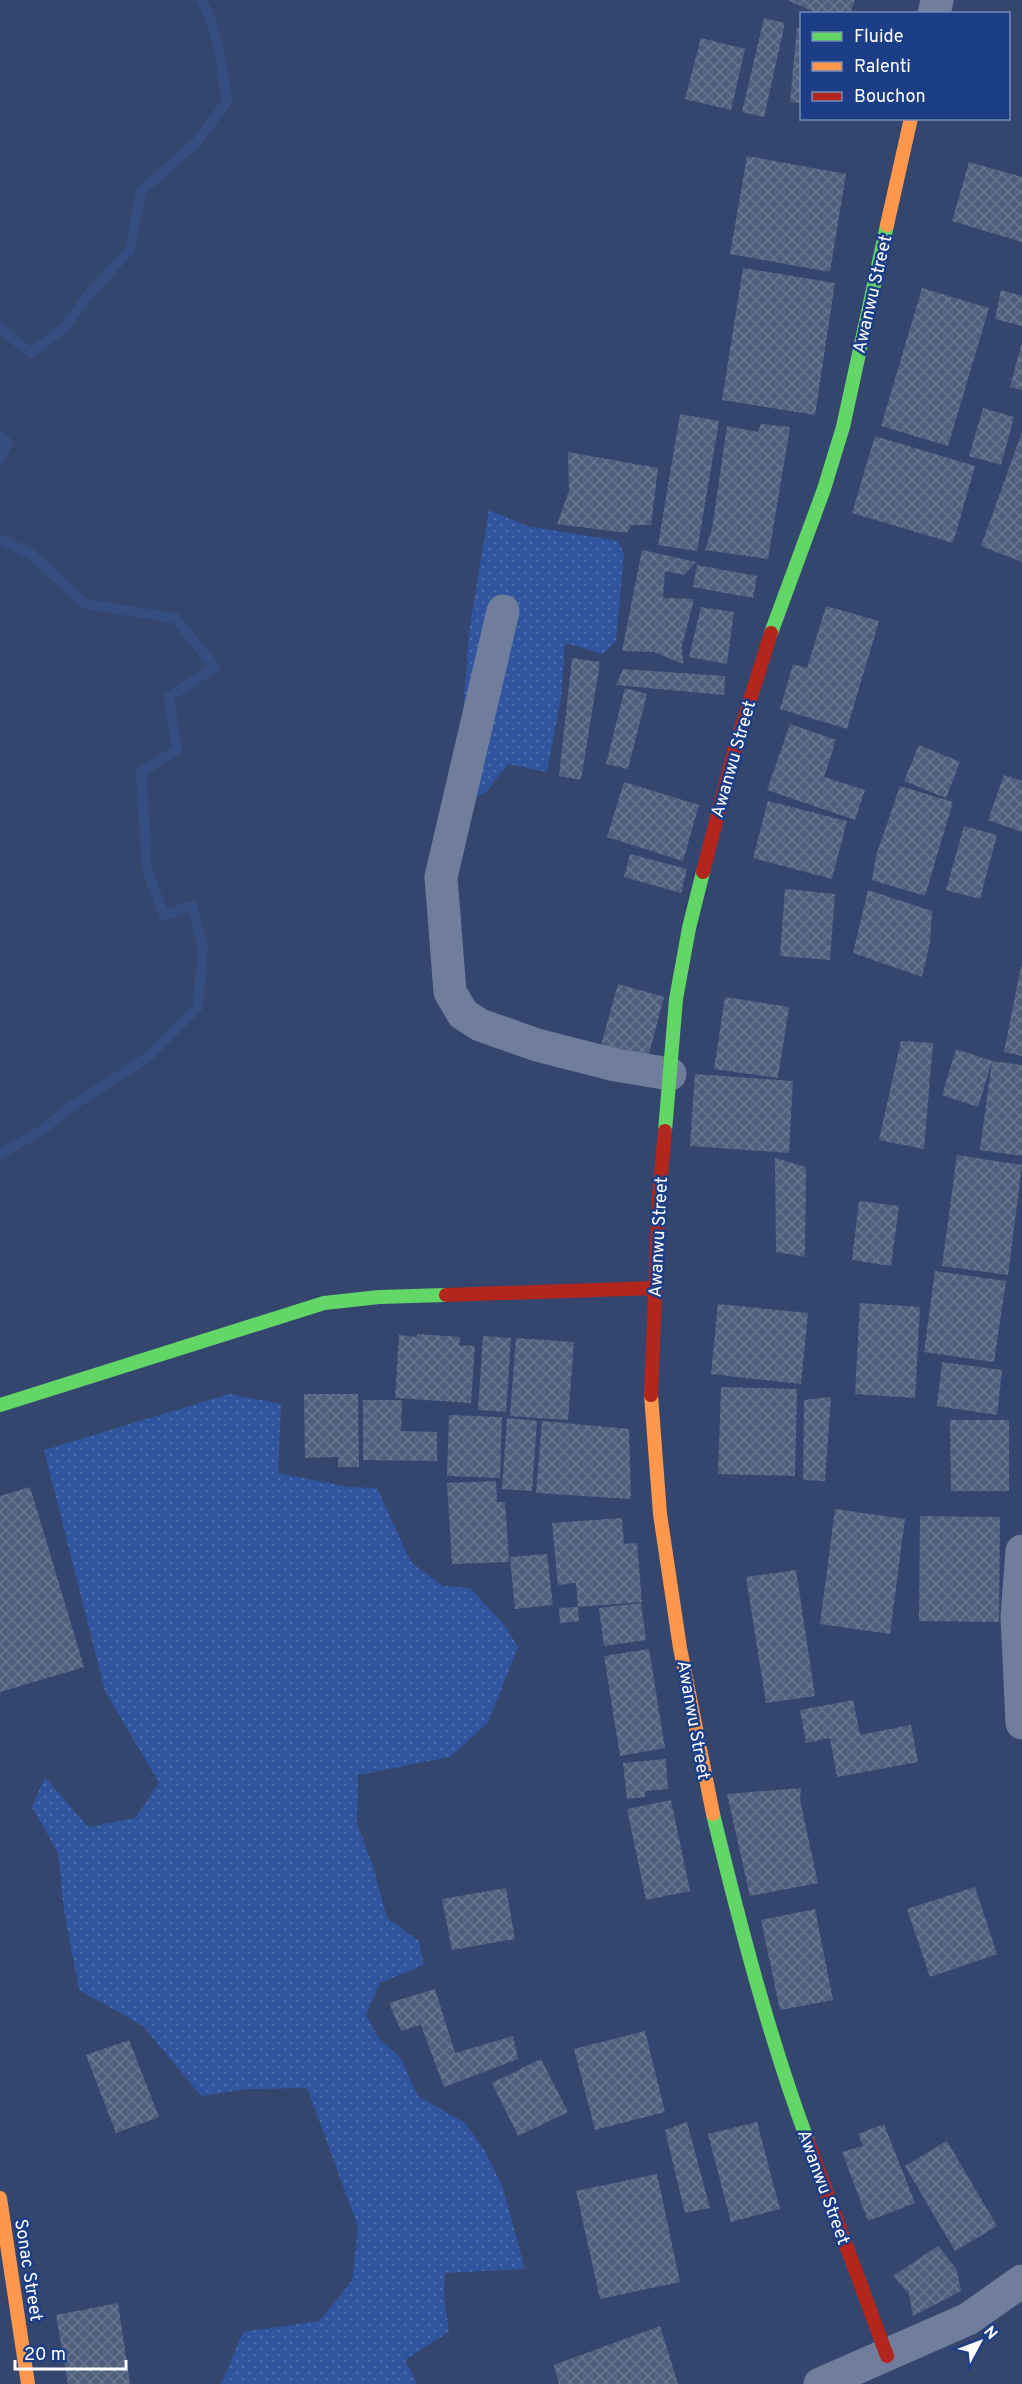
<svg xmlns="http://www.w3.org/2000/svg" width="1022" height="2384" viewBox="0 0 1022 2384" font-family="Overpass,sans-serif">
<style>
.grass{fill:url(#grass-dots)}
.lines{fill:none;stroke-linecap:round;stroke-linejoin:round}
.stream{stroke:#364d82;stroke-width:10}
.building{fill:url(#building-cross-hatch)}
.street{stroke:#707d9c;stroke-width:33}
.fast{stroke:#63d668;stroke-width:14}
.slow{stroke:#ff974d;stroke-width:14}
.jam{stroke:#b3261e;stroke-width:14}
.labels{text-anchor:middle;stroke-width:5;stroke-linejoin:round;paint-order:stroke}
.street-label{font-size:18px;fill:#fff;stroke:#1c3e86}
</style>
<defs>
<pattern id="grass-dots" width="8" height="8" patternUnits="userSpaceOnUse" patternTransform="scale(1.5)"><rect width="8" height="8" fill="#30549d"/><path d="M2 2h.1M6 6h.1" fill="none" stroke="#4f6eac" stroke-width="1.8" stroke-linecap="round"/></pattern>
<pattern id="building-cross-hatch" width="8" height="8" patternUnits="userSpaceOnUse" patternTransform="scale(1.5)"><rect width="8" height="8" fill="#505f7e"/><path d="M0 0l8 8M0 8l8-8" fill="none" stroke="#6a7791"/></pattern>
</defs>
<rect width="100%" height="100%" fill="#34466e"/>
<path class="grass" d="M489,510l38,16 91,15 6,13 -8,87 -13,13 -38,-11 -4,55 -14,74 -39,-8 -22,28 -23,12 1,-104 5,-68z
M229,1394l52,10 -3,69 70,14 29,1 34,74 32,24 27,2 35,38 13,21 -30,76 -38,34 -92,18 -1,49 15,39 15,55 32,23 5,24 -44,18 -14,32 13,24 21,18 18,39 47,27 20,28 18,37 22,81 -80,4 -1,24 5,35 -44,28 12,24h-196l22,-52 76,-11 33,-40 6,-54 -51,-139 -59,1 -47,7 -58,-70 -64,-36 -15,-79 -6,-58 -26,-46 13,-30 43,50 47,-9 24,-35 -54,-92 -61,-241z"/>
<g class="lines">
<path class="stream" d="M0,328l31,25 35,-27 22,-31 42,-45 11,-59 55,-48 31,-42c-6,-33 -8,-72 -26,-101
M0,436l8,7 -8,16
M0,539l31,15 54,50 90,14 40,49 -46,30 8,53 -36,22 6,98 17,45 28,-9 11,42 -5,59 -50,50 -82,53 -25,21 -41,23"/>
</g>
<path class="building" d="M787,0h68l-5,14h-31z
M764,18l21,5 -21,94 -22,-5z
M797,28l5,1v74l-12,-1z
M701,38l44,11 -14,61 -46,-11z
M747,156l99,18 -16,98 -100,-18z
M969,162l53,15v65l-70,-21z
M743,268l92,15 -20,132 -93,-15z
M922,288l67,20 -41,138 -67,-20z
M1001,290l21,6v30l-27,-7z
M1022,342v48l-12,-3z
M983,408l31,9 -13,48 -32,-9z
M680,414l39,7 -22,130 -39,-6z
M761,424l29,3 -22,132 -63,-9 7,-21 15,-103 31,6z
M1022,432v130l-41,-16z
M875,436l100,30 -22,77 -101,-30z
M568,452l90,16 -7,57h-20l-4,8 -70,-9 12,-33z
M642,550l54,12 -12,13 -19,-4 -2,27 31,1 -12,47 1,18 -29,-12 -32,-1z
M697,565l60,11 -4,22 -60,-11z
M826,606l53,15 -32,108 -67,-20 13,-45 14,4z
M701,607l33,5 -7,52 -38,-7z
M572,658l28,4 -19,118 -22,-4z
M623,669l102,7 -1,19 -108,-10z
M625,688l22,6 -19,75 -22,-5z
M790,724l46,16 -12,37 41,13 -10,30 -88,-30z
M919,745l41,17 -14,36 -42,-17z
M1004,775l18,6v51l-34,-12z
M624,782l75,23 -16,56 -76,-24z
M900,786l53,16 -28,94 -53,-16 4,-24z
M768,801l79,20 -15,58 -79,-21z
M964,826l33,9 -17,64 -34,-9z
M630,854l57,15 -6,24 -57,-16z
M785,889l50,5 -5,66 -50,-4z
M868,890l64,21 -2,32 -8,34 -69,-24z
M1021,966h1v90l-18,-4z
M618,984l46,13 -19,72 -47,-13z
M725,997l64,10 -11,71 -64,-9z
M901,1041l32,2 -9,106 -45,-9z
M956,1049l36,12 30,4v91l-42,-6 12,-89 -14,46 -36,-12z
M695,1074l98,7 -4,72 -99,-7z
M957,1155l65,10 -14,110 -66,-9z
M775,1158l31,9 -1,90 -29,-5z
M859,1201l40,5 -8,60 -39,-6z
M935,1271l71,10 -12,81 -70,-10z
M860,1303l60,4 -5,91 -60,-4z
M718,1304l90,9 -7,71 -90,-10z
M417,1334l43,3 -1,8 16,1 -4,57 -76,-5 4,-63 18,2z
M483,1336l28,2 -5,74 -28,-2z
M516,1338l58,4 -6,78 -58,-4z
M942,1362l60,8 -5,45 -60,-9z
M721,1387l76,2 -2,87 -77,-2z
M304,1394h54l1,73h-21v-10l-33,1z
M831,1397l-6,84 -22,-1 1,-80z
M363,1400h39l-1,31 36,1v29l-74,-1z
M449,1415l53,2 -2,61 -53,-2z
M507,1418l30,3 -5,70 -30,-2z
M950,1420h59v71h-58z
M542,1421l87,8 2,70 -95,-6z
M496,1481l1,21h8l4,60 -57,2 -5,-81z
M30,1487l54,180 -84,25v-196z
M835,1509l70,10 -15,115 -70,-10z
M920,1516l80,1 -1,105 -80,-1z
M622,1518l2,26 13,-1 5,59 -64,5 -2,-24 -18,2 -6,-62z
M547,1554l6,51 -38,4 -5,-52z
M796,1570l19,126 -49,7 -20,-126z
M641,1603l5,37 -42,6 -5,-38z
M578,1607l1,14 -19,2 -1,-15z
M649,1649l16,99 -45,8 -16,-100z
M853,1700l7,35 51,-10 7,37 -81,15 -7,-39 -24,5 -6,-33z
M666,1759l2,30 -23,2v6l-18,2 -4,-36z
M801,1788l-1,12 18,83 -68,13 -23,-102z
M671,1800l19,91 -44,9 -19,-91z
M975,1887l22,67 -67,23 -23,-68z
M506,1888l9,51 -63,11 -10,-51z
M815,1909l18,91 -53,10 -19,-90z
M435,1989l20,64 58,-17 5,23 -74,28 -23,-62 -20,6 -12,-28z
M645,2031l20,81 -70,18 -21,-81z
M129,2040l30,77 -43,16 -30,-78z
M541,2059l27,53 -50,24 -26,-53z
M687,2122l23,86 -25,5 -20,-83z
M757,2122l23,87 -49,13 -23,-88z
M884,2124l31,79 -47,18 -26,-69 21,-6 -5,-12z
M947,2141l50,85 -42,25 -50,-85z
M657,2174l23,108 -80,17 -24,-108z
M938,2246l18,22 5,23 -48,25 -4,-22 -16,-18z
M118,2303l12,81h-62l-12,-69z
M660,2326l18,58h-119l-5,-19z"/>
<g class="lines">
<path class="street" d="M934,14l3,-14
M503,611l-62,266 9,115 13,22 17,11 57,20 78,20 55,9
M1022,1551l-5,65 5,107
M820,2384l148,-65 54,-38"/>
<path class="fast" d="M771,633l53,-144 19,-62 44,-202
M665,1131l11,-132 13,-71 14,-56
M0,1405l324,-102 55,-6 67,-2
M713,1814c27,111 55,220 95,328"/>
<path class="slow" d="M887,225l24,-107
M651,1395l9,119 20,134 33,166
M0,2198l28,186"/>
<path class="jam" d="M703,872l32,-124 36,-115
M446,1295l210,-7
M651,1395l8,-199 6,-65
M808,2142l79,214"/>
</g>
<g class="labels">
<g class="street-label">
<text transform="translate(872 294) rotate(-77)" y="6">Awanwu Street</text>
<text transform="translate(733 759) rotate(-74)" y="6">Awanwu Street</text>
<text transform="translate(658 1237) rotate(-87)" y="6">Awanwu Street</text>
<text transform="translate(694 1720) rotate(80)" y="6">Awanwu Street</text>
<text transform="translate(824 2187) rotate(70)" y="6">Awanwu Street</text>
<text transform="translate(29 2270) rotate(81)" y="6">Sonac Street</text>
</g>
</g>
<rect x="800" y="12" width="210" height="108" fill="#1c3e86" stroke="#778bb6" stroke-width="1.5"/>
<rect x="812" y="32" width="30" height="9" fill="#63d668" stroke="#778bb6" stroke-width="1.5"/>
<text x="854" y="42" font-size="18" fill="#ffffff">Fluide</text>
<rect x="812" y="62" width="30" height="9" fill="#ff974d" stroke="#778bb6" stroke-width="1.5"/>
<text x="854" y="72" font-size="18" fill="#ffffff">Ralenti</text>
<rect x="812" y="92" width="30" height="9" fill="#b3261e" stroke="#778bb6" stroke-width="1.5"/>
<text x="854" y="102" font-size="18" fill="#ffffff">Bouchon</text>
<g transform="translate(980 2342) rotate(49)" stroke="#1c3e86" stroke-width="4.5" paint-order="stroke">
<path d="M0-4.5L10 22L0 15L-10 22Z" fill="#ffffff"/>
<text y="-9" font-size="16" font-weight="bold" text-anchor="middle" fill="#ffffff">N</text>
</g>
<path d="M15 2360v9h111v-9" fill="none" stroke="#ffffff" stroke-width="3"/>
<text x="24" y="2360" font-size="18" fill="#ffffff" stroke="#1c3e86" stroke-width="4.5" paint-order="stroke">20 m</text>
</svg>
